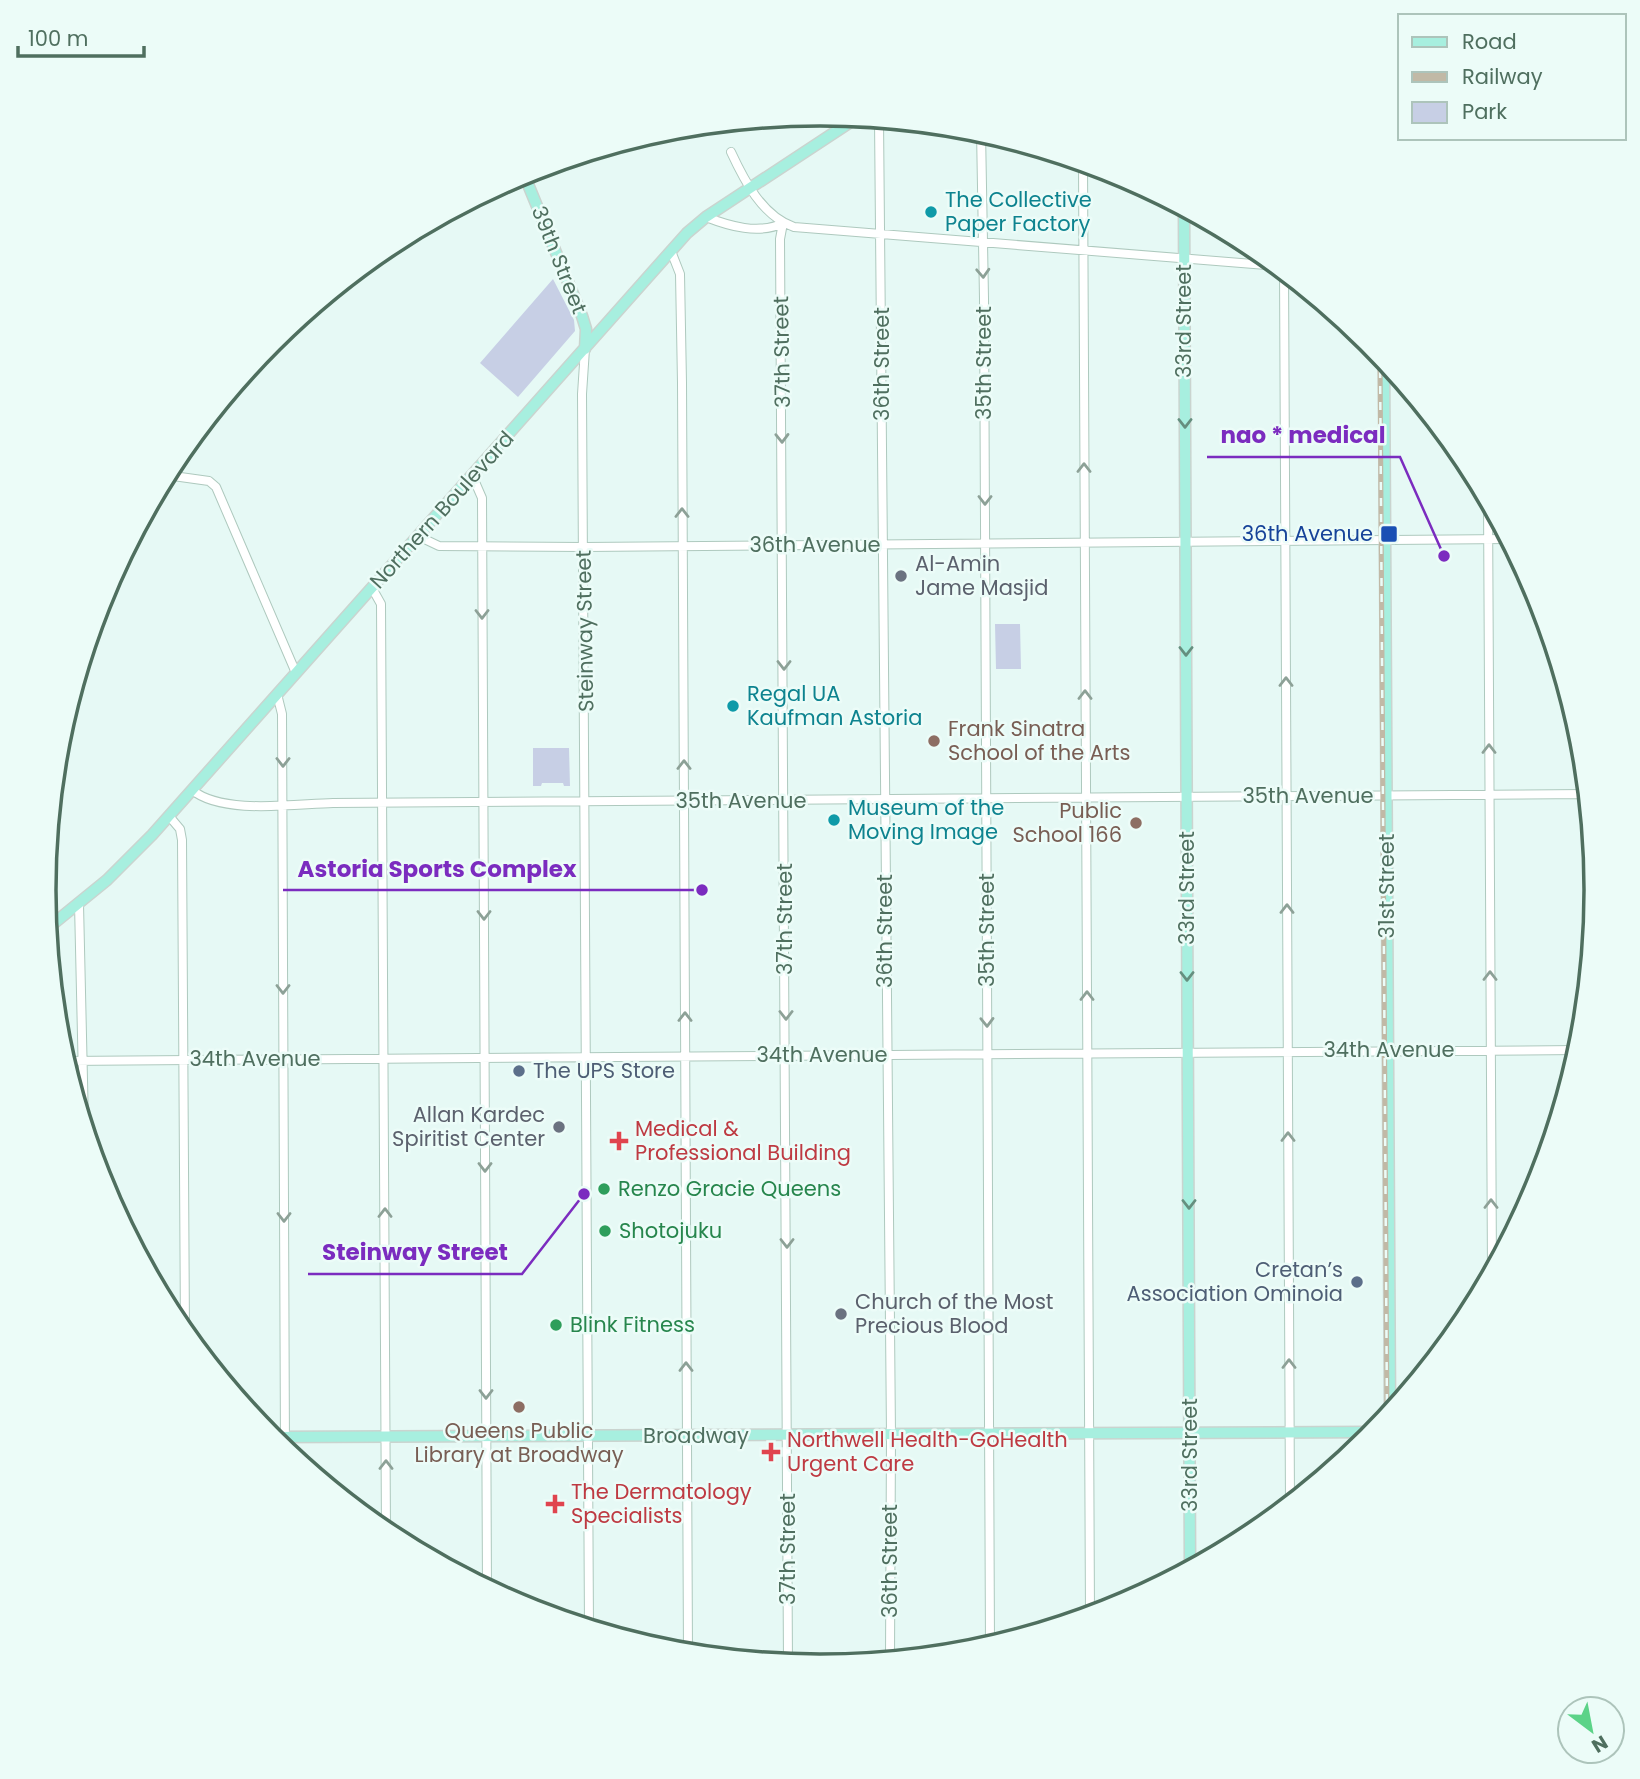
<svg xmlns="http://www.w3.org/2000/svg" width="1640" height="1779" viewBox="0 0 1640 1779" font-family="Poppins,sans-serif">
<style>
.green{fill:#c7cfe5}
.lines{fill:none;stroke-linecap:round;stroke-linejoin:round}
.minor-casing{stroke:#aec9be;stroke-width:10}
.major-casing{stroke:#cad4cf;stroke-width:13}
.minor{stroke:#fff;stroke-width:8}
.major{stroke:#a7efdf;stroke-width:10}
.rail-casing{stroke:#c1b9a6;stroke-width:5}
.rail{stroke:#ecfcf8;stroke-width:2.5;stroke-dasharray:8;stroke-linecap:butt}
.oneway{stroke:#8da197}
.oneway2{stroke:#658f7f}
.culture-dot{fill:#0f9aa8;stroke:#ecfcf8;stroke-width:2.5}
.transit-dot{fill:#1a4fb4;stroke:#ecfcf8;stroke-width:2.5}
.worship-dot{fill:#6b7280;stroke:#ecfcf8;stroke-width:2.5}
.education-dot{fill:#8d6e63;stroke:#ecfcf8;stroke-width:2.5}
.service-dot{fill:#5c6f8a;stroke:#ecfcf8;stroke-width:2.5}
.health-dot{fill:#e0444e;stroke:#ecfcf8;stroke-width:2.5}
.leisure-dot{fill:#2e9e5b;stroke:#ecfcf8;stroke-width:2.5}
.labels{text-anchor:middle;stroke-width:5;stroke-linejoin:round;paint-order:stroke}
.culture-label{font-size:21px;fill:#0d838f;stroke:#ecfcf8;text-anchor:start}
.street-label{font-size:21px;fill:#4f6f5f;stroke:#ecfcf8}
.transit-label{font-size:21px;fill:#164399;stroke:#ecfcf8;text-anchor:end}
.worship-label{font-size:21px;fill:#5b616d;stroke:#ecfcf8;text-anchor:start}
.education-label{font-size:21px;fill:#785e54;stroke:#ecfcf8;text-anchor:start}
.service-label{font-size:21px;fill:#4e5e75;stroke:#ecfcf8;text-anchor:start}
.health-label{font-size:21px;fill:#be3a42;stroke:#ecfcf8;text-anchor:start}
.leisure-label{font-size:21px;fill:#27864d;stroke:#ecfcf8;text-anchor:start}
.rim{fill:none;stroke:#4f6f5f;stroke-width:3.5}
.leader{fill:none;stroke:#7b2cbf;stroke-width:2.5}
.callout-dot{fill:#7b2cbf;stroke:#ecfcf8;stroke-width:2.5}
.callout-label{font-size:23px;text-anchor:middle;font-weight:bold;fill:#7b2cbf;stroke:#ecfcf8;stroke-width:5;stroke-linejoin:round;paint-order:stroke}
</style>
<rect width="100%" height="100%" fill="#e6f9f5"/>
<path class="green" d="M553,279l21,41 1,11 -57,66 -38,-34z
M995,624h25l1,45h-25z
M533,748h36l1,38h-6l-1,-3h-21l-1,3h-8z"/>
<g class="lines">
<g class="minor-casing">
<path id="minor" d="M879,119l12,1316 -1,224
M981,131l3,167 6,1347
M731,152c13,28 31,64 63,75l484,39
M1083,162l7,1453
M706,217c23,9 53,18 77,6
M783,223l-3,16 8,1424
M671,251l9,23 2,109 6,1270
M1284,271l6,1232
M585,349l-3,45 7,1233
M166,475l43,6 7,6 80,186
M472,475l10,23 5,1090
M1488,500l4,772
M418,536l21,10 145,1 925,-8
M372,588l9,16 5,929
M277,694l5,20 3,736
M192,790c31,25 102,14 141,13l1254,-9
M1587,795l2,164
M169,816l11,13 2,11 3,493
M79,904l5,220
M65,1061l1514,-11"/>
</g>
<g class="major-casing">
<path id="major" d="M523,172l59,144 4,13 -1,20
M1184,208l6,1360
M1384,359l6,1054
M48,928l59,-48 45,-45 535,-602 19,-16 152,-100
M270,1437l1104,-5"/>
</g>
<use href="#minor" class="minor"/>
<use href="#major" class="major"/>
<g class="rail-casing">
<path id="rail" d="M1380,354l7,1063"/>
</g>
<use href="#rail" class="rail"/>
</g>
<defs><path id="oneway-chevron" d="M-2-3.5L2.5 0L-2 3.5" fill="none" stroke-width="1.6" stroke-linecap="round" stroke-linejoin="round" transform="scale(1.75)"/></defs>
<g class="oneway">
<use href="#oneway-chevron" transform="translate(983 273) rotate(87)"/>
<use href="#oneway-chevron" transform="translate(782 438) rotate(89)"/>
<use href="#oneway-chevron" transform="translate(1084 468) rotate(-90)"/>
<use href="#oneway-chevron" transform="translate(985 500) rotate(90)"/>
<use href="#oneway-chevron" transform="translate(682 513) rotate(-90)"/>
<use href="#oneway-chevron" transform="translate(482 614) rotate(90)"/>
<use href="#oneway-chevron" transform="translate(784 665) rotate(90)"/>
<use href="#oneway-chevron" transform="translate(1286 682) rotate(-90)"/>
<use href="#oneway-chevron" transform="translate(1085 695) rotate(-90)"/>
<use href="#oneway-chevron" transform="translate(1489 749) rotate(-90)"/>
<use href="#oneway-chevron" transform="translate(283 762) rotate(90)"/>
<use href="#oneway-chevron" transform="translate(684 765) rotate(-90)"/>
<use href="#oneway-chevron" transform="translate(1287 909) rotate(-90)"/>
<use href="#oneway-chevron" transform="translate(484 915) rotate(90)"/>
<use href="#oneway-chevron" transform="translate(1490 976) rotate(-90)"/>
<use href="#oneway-chevron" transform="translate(283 989) rotate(90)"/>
<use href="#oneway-chevron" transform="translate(1087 996) rotate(-90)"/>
<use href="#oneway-chevron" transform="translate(786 1015) rotate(90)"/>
<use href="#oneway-chevron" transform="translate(685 1017) rotate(-90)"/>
<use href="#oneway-chevron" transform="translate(987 1022) rotate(89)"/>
<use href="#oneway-chevron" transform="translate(1288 1137) rotate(-90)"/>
<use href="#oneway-chevron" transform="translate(485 1167) rotate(90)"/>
<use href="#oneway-chevron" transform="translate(1491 1204) rotate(-90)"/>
<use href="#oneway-chevron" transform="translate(385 1213) rotate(-90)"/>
<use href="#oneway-chevron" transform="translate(284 1217) rotate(90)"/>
<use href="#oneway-chevron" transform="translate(787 1243) rotate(90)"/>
<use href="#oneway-chevron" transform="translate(1289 1364) rotate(-90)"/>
<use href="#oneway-chevron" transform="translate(686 1367) rotate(-90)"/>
<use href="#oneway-chevron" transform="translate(486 1394) rotate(90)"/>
<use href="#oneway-chevron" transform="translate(386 1465) rotate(-90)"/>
</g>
<g class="oneway2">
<use href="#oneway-chevron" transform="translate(1185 423) rotate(90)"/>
<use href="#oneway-chevron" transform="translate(1186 651) rotate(90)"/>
<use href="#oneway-chevron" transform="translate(1187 976) rotate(90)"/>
<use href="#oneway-chevron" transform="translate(1189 1204) rotate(90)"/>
</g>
<g class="culture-dot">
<circle cx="931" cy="212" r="7"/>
<circle cx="733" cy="706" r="7"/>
<circle cx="834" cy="820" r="7"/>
</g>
<rect class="transit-dot" x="1380" y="525" width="18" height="18" rx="3.5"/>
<g class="worship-dot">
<circle cx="901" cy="576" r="7"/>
<circle cx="559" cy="1127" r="7"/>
<circle cx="841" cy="1314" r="7"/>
</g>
<g class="education-dot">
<circle cx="934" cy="741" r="7"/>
<circle cx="1136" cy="823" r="7"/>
<circle cx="519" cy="1407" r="7"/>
</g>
<g class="service-dot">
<circle cx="519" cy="1071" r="7"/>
<circle cx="1357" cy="1282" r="7"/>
</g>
<g class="health-dot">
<path d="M615.5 1130.5h7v7h7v7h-7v7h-7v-7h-7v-7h7z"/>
<path d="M767.5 1441.5h7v7h7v7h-7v7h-7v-7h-7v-7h7z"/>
<path d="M551.5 1493.5h7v7h7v7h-7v7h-7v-7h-7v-7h7z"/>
</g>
<g class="leisure-dot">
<circle cx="604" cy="1189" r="7"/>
<circle cx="605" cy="1231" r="7"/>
<circle cx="556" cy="1325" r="7"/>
</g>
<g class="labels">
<g class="culture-label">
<text x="945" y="207">The Collective<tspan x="945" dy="24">Paper Factory</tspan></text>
<text x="747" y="701">Regal UA<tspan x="747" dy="24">Kaufman Astoria</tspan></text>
<text x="848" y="815">Museum of the<tspan x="848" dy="24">Moving Image</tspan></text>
</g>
<g class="street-label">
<text transform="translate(559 260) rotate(68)" y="7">39th Street</text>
<text transform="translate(1184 321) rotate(-90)" y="7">33rd Street</text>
<text transform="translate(782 352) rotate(-91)" y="7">37th Street</text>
<text transform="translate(984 363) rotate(-90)" y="7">35th Street</text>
<text transform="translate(882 364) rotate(-90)" y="7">36th Street</text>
<text transform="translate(442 510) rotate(-48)" y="7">Northern Boulevard</text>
<text x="815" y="552">36th Avenue</text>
<text transform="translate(585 631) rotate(-91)" y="7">Steinway Street</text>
<text x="1308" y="803">35th Avenue</text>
<text x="741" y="808">35th Avenue</text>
<text transform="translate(1387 886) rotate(-90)" y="7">31st Street</text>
<text transform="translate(1187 888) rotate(-90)" y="7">33rd Street</text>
<text transform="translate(785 919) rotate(-90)" y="7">37th Street</text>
<text transform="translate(987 930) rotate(-90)" y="7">35th Street</text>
<text transform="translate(885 931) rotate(-90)" y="7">36th Street</text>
<text x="1389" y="1057">34th Avenue</text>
<text x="822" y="1062">34th Avenue</text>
<text x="255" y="1066">34th Avenue</text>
<text x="696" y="1443">Broadway</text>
<text transform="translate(1190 1455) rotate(-90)" y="7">33rd Street</text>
<text transform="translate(788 1549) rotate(-90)" y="7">37th Street</text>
<text transform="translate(890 1561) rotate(-90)" y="7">36th Street</text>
</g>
<g class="transit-label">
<text x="1373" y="541">36th Avenue</text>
</g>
<g class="worship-label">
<text x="915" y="571">Al-Amin<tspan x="915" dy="24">Jame Masjid</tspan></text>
<text x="545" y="1122" text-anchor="end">Allan Kardec<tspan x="545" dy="24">Spiritist Center</tspan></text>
<text x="855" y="1309">Church of the Most<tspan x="855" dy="24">Precious Blood</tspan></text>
</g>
<g class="education-label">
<text x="948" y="736">Frank Sinatra<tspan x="948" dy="24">School of the Arts</tspan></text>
<text x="1122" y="818" text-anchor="end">Public<tspan x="1122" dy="24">School 166</tspan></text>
<text x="519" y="1438" text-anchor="middle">Queens Public<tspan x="519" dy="24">Library at Broadway</tspan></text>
</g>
<g class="service-label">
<text x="533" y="1078">The UPS Store</text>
<text x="1343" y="1277" text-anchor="end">Cretan’s<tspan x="1343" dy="24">Association Ominoia</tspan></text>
</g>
<g class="health-label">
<text x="635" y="1136">Medical &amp;<tspan x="635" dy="24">Professional Building</tspan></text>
<text x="787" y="1447">Northwell Health-GoHealth<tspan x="787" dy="24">Urgent Care</tspan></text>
<text x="571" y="1499">The Dermatology<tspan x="571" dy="24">Specialists</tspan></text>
</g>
<g class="leisure-label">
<text x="618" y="1196">Renzo Gracie Queens</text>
<text x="619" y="1238">Shotojuku</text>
<text x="570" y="1332">Blink Fitness</text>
</g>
</g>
<path d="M0 0H1640V1779H0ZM56 890a764 764 0 1 1 1528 0a764 764 0 1 1-1528 0Z" fill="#ecfcf8" fill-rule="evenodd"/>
<path class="rim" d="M56 890a764 764 0 1 1 1528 0a764 764 0 1 1-1528 0Z"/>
<path class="leader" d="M1444 556L1400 457H1207M702 890L590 890H283M584 1194L522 1274H308"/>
<g class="callout-dot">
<circle cx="1444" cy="556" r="7"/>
<circle cx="702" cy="890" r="7"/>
<circle cx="584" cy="1194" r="7"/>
</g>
<g class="callout-label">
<text x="1303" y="443">nao * medical</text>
<text x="437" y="877">Astoria Sports Complex</text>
<text x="415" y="1260">Steinway Street</text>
</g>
<rect x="1398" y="14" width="228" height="126" fill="#ecfcf8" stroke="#adc4bb" stroke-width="2"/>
<rect x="1412" y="37" width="35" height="10" fill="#a7efdf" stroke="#adc4bb" stroke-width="2"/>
<text x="1462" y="49" font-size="21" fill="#4f6f5f">Road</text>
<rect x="1412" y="72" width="35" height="10" fill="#c1b9a6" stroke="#adc4bb" stroke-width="2"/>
<text x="1462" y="84" font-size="21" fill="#4f6f5f">Railway</text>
<rect x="1412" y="102" width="35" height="21" fill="#c7cfe5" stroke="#adc4bb" stroke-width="2"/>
<text x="1462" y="119" font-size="21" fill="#4f6f5f">Park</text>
<g transform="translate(1591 1730) rotate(148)"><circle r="33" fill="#ecfcf8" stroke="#adc4bb" stroke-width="2"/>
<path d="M0-5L12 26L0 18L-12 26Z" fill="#5cd388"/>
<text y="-10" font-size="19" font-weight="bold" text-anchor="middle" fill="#4f6f5f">N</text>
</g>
<path d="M18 46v10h126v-10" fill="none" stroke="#4f6f5f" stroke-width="3.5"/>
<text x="28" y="46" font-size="21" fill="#4f6f5f" stroke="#ecfcf8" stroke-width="5" paint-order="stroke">100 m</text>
</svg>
